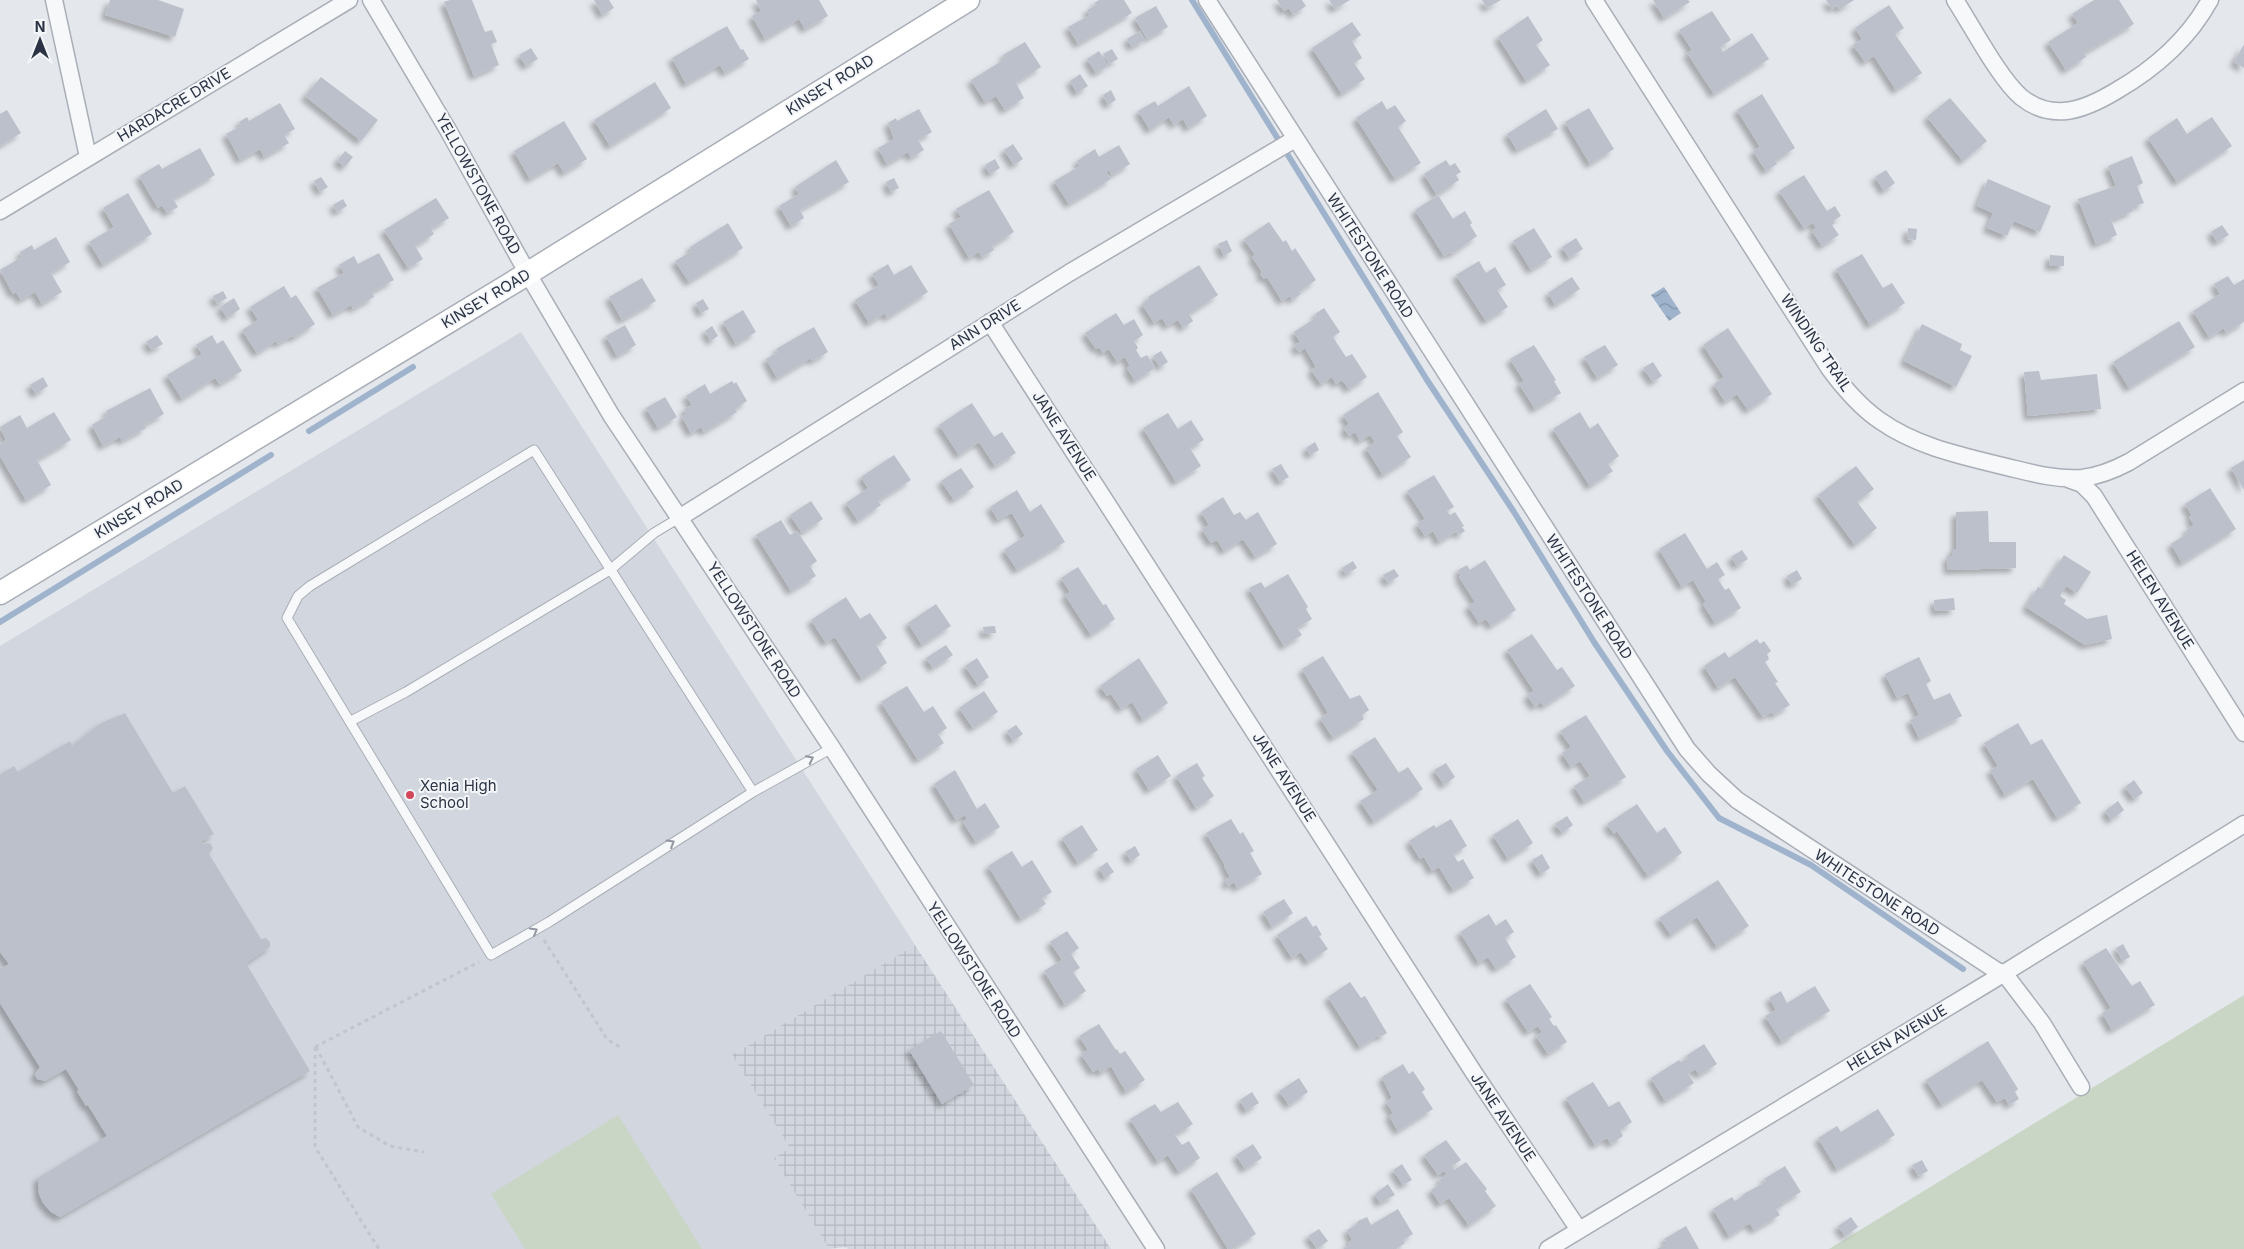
<svg xmlns="http://www.w3.org/2000/svg" width="2244" height="1249" viewBox="0 0 2244 1249" font-family="Inter,sans-serif">
<style>
.built{fill:#d2d6de}
.industrial{fill:url(#industrial-grid)}
.green{fill:#c9d6c5}
.water{fill:url(#water-waves)}
.lines{fill:none;stroke-linecap:round;stroke-linejoin:round}
.stream{stroke:#9fb4cc;stroke-width:6}
.building{fill:#bbc0ca;filter:url(#shadow)}
.lane-casing{stroke:#a9aeb7;stroke-width:11}
.street-casing{stroke:#a9aeb7;stroke-width:19}
.secondary-casing{stroke:#a9aeb7;stroke-width:25}
.path{stroke:#c2c5cb;stroke-width:3;stroke-dasharray:4 4;stroke-linecap:butt}
.lane{stroke:#f7f8fa;stroke-width:9}
.street{stroke:#f7f8fa;stroke-width:16}
.secondary{stroke:#fff;stroke-width:22}
.oneway{stroke:#9196a0}
.poi-dot{fill:#d1495b;stroke:#f4f6f9;stroke-width:2}
.labels{text-anchor:middle;stroke-width:4;stroke-linejoin:round;paint-order:stroke}
.street-label{font-size:15px;fill:#2b3445;stroke:#f4f6f9}
.poi-label{font-size:15px;fill:#2b3445;stroke:#f4f6f9;text-anchor:start}
</style>
<defs>
<pattern id="industrial-grid" width="8" height="8" patternUnits="userSpaceOnUse" patternTransform="scale(1.25)"><rect width="8" height="8" fill="#d2d6de"/><path d="M0 4h8M4 0v8" fill="none" stroke="#b4b8c0"/></pattern>
<pattern id="water-waves" width="16" height="10" patternUnits="userSpaceOnUse" patternTransform="scale(1.25)"><rect width="16" height="10" fill="#9fb4cc"/><path d="M0 5q4-4 8 0t8 0" fill="none" stroke="#8293a7"/></pattern>
<filter id="shadow"><feDropShadow dx="-4.5" dy="4.5" stdDeviation="2.5" flood-color="#0004"/></filter>
</defs>
<rect width="100%" height="100%" fill="#e4e7ec"/>
<path class="built" d="M521,332l394,613 -183,110 59,94 -16,9 54,91h-829v-603z"/>
<path class="industrial" d="M915,945l196,304h-263l-2,-2 -17,2 -55,-91 16,-10 -58,-93z"/>
<path class="green" d="M2244,995v254h-415z
M618,1115l84,134h-177l-34,-55z"/>
<path class="water" d="M1664,287l17,26 -12,8 -18,-26z"/>
<g class="lines">
<path class="stream" d="M1192,0l235,380 87,132 80,130 73,109 52,67 92,47 152,104
M309,431l104,-64
M0,622l271,-167"/>
</g>
<path class="building" d="M110,0h48l26,9 -9,28 -70,-22z
M450,0h22l13,32 7,-2 5,12 -6,2 8,21 -25,11 -30,-74z
M594,0h15l5,8 -12,7z
M756,0h63l9,16 -23,13 -6,-10 -34,20 -13,-23 9,-5z
M1099,0h25l8,13 -54,31 -10,-17 22,-12 -3,-5 9,-5 -2,-2z
M1277,0h25l4,6 -13,9 -4,-7 -5,3z
M1329,0h21l-15,9z
M1482,0h19l-14,8z
M1653,0h35l2,2 -26,16z
M1826,0h28l-14,9 -3,-4 -5,4z
M2094,0h25l15,24 -50,29 2,4 -20,13 -18,-28 30,-19 -6,-9z
M1889,5l15,23 -9,6 27,39 -26,17 -22,-34 -9,6 -12,-17 9,-6 -7,-11z
M1156,6l12,21 -21,12 -12,-21z
M1712,11l19,29 -11,7 3,5 29,-19 17,26 -55,35 -27,-41 5,-3 -13,-20z
M1528,16l15,24 -7,5 14,20 -24,16 -28,-44z
M1352,22l9,13 -9,6 10,17 -8,5 11,16 -23,15 -30,-46z
M727,26l14,24 2,-1 6,10 -24,14 -5,-8 -34,19 -14,-26z
M1140,31l5,9 -13,7 -5,-8z
M1025,42l16,25 -25,16 8,15 -19,12 -9,-14 -11,6 -14,-22 34,-21 -2,-4z
M2244,44v24l-10,-6z
M531,48l7,11 -12,7 -7,-11z
M1112,49l6,10 -9,5 -6,-10z
M1099,51l9,15 -12,7 -9,-14z
M1080,74l8,12 -11,7 -7,-12z
M321,77l57,43 -17,21 -56,-45z
M655,82l16,26 -61,38 -16,-26z
M1189,86l18,30 -19,12 -5,-9 -9,6 -5,-8 -19,13 -12,-19 17,-10 3,5z
M1111,90l5,10 -8,5 -5,-10z
M1762,94l33,54 -20,13 2,3 -11,7 -13,-20 7,-4 -23,-37z
M1950,98l37,43 -24,20 -36,-44z
M1382,101l5,9 8,-5 11,16 -8,6 23,36 -26,16 -39,-61z
M280,103l15,26 -11,6 5,8 -25,14 -4,-8 -20,11 -14,-26 15,-8 -2,-4 8,-5 2,4z
M1589,108l25,41 -24,15 -25,-42z
M919,109l13,23 -14,8 6,10 -13,8 -3,-6 -21,12 -9,-16 16,-9 -6,-16 8,-5 1,3z
M1546,109l12,20 -41,21 -10,-16z
M7,110l14,23 -21,13v-32z
M2212,117l20,29 -55,36 -29,-44 29,-20 10,16z
M564,121l23,38 -23,14 -6,-10 -28,16 -16,-28z
M1013,144l10,15 -9,6 -10,-15z
M1119,145l11,19 -18,11 -3,-5 -3,2 5,7 -42,25 -15,-23 26,-15 -3,-5 18,-12 4,8z
M200,148l15,27 -42,24 5,8 -11,6 -5,-8 -4,3 -19,-32 20,-12 3,5z
M345,151l8,6 -8,10 -8,-6z
M2132,156l11,27 -6,3 7,17 -12,4 1,4 -22,9 6,15 -21,9 -18,-45 38,-13 -8,-20z
M995,159l5,9 -10,6 -5,-9z
M836,160l13,22 -49,28 4,8 -13,8 -12,-20 20,-12 -4,-7z
M1446,160l4,6 5,-3 6,9 -5,3 3,5 -22,15 -13,-21z
M1886,170l9,13 -11,8 -9,-14z
M1804,175l23,36 8,-5 6,10 -8,5 2,2 -3,2 7,10 -17,11 -10,-15 4,-3 -3,-5 -9,5 -25,-37z
M321,177l7,10 -8,5 -6,-11z
M894,178l5,10 -8,4 -5,-10z
M1988,179l63,27 -11,26 -26,-11 -7,15 -20,-8 6,-15 -16,-7z
M989,190l25,42 -22,14 2,4 -12,7 -3,-5 -10,6 -20,-34 12,-7 -5,-8z
M128,193l24,41 -49,31 -14,-23 25,-15 -11,-19z
M1438,195l15,24 12,-8 7,12 -2,2 7,11 -25,18 -1,-2 -7,4 -29,-46z
M436,198l13,20 -18,11 3,5 -19,12 8,13 -15,9 -24,-38z
M343,199l4,7 -10,6 -4,-7z
M1269,222l14,20 3,-2 6,11 3,-3 21,32 -17,12 2,2 -9,6 -2,-4 -8,5 -15,-24 -3,2 -4,-5 2,-2 -10,-15 3,-2 -11,-16z
M728,223l15,25 -54,34 -14,-21 17,-10 -2,-4z
M2222,225l7,10 -12,7 -6,-10z
M1534,228l18,29 -21,13 -18,-29z
M1908,228l9,1 -1,11 -9,-1z
M56,237l14,25 -19,11 11,19 -20,12 -7,-12 -14,8 -5,-8 -3,2 -13,-24 22,-13 -2,-5 12,-7 2,5z
M1576,238l7,11 -14,9 -7,-11z
M1227,240l5,11 -8,5 -6,-12z
M379,253l15,27 -22,12 2,5 -21,12 -2,-4 -18,10 -16,-27 27,-15 -5,-8 15,-9 4,8z
M1862,254l21,34 9,-5 13,20 -35,22 -34,-56z
M2050,255l14,1v10h-15z
M1479,261l7,12 9,-6 11,18 -9,5 11,17 -22,14 -30,-46z
M888,264l6,11 17,-10 17,27 -41,26 -2,-5 -16,10 -14,-23 24,-15 -7,-11z
M1199,265l19,30 -29,19 4,7 -10,7 -5,-8 -11,6 -5,-8 -8,5 -12,-19 7,-5 -1,-2z
M2228,276l6,9 10,-6v43l-18,11 -2,-5 -15,9 -16,-26 27,-17 -6,-10z
M1572,277l8,12 -25,16 -7,-12z
M642,278l14,23 -34,19 -13,-23z
M284,286l7,12 5,-3 19,29 -21,14 -2,-2 -14,8 -2,-3 -19,12 -15,-23 16,-10 -8,-13z
M223,291l4,7 -10,6 -4,-8z
M234,298l6,11 -13,9 -7,-11z
M703,299l6,10 -8,4 -5,-10z
M1324,308l16,24 -7,5 13,20 6,-3 15,23 -18,12 -7,-9 -6,4 -4,-7 -11,7 -10,-14 5,-3 -11,-19 -6,4 -5,-7 6,-3 -6,-10 23,-15 -2,-3z
M743,310l13,22 -20,12 -13,-22z
M1116,313l8,12 10,-6 9,16 -9,6 4,7 -2,2 5,8 6,-3 8,13 -20,13 -8,-13 3,-2 -5,-9 -8,5 -8,-13 -6,4 -4,-6 -3,2 -11,-16z
M2179,321l16,26 -66,41 -16,-26z
M1922,324l40,20 -2,6 12,6 -16,31 -52,-26z
M625,325l11,20 -19,11 -11,-20z
M712,326l6,10 -7,5 -6,-10z
M814,327l14,25 -15,9 -2,-3 -34,20 -11,-19 12,-7 -2,-3z
M1728,328l44,66 -24,16 -11,-16 -12,8 -11,-18 10,-7 -21,-32z
M157,335l6,9 -11,6 -6,-8z
M212,335l5,9 6,-4 19,31 -22,13 -5,-6 -33,21 -15,-24 35,-21 -6,-9z
M1534,345l22,35 -2,1 7,12 -26,16 -16,-25 5,-3 -14,-22z
M1605,345l13,20 -21,13 -13,-21z
M1161,351l7,11 -8,5 -7,-11z
M1653,362l9,14 -9,6 -10,-14z
M2039,371l2,9 56,-6 4,35 -73,7 -4,-44z
M43,377l5,9 -12,8 -6,-9z
M732,381l2,3 2,-2 11,19 -12,8 2,3 -33,20 -3,-5 -10,6 -9,-16 5,-3 -3,-5 8,-4 -6,-9 19,-12 5,10z
M150,388l14,26 -20,11 2,3 -24,13 -2,-4 -17,9 -11,-21 16,-10 -2,-4z
M1378,392l25,40 -6,4 14,21 -28,18 -17,-27 9,-6 -5,-7 -10,6 -5,-9 -6,4 -5,-8 5,-4 -6,-9z
M665,397l12,20 -19,11 -12,-20z
M972,403l22,34 8,-5 14,21 -21,13 -16,-24 -20,13 -20,-30z
M54,412l17,28 -34,20 14,25 -25,15 -26,-44v-12l6,-4 -6,-13 20,-12 7,13z
M1580,412l10,17 8,-6 21,33 -11,8 5,7 -23,15 -37,-57z
M1168,413l10,16 13,-9 13,20 -14,8 11,18 -25,16 -33,-54z
M1315,442l4,8 -9,5 -4,-7z
M894,455l17,25 -33,21 3,4 -23,16 -12,-18 22,-15 -7,-11z
M2244,460v30l-13,-22z
M1281,464l8,13 -9,5 -8,-13z
M1856,466l18,23 -17,13 20,26 -22,17 -37,-50z
M961,468l13,19 -20,13 -13,-19z
M1434,475l20,32 -7,4 3,4 5,-3 9,14 -2,1 3,4 -6,4 -2,-4 -18,11 -6,-11 -8,5 -8,-12 8,-5 -18,-28z
M2210,488l26,41 -54,34 -11,-19 17,-11 -2,-3 8,-5 -5,-8 3,-1 -7,-12z
M1017,490l13,22 11,-8 24,38 -48,28 -13,-20 21,-14 -13,-23 -14,7 -8,-13z
M1223,497l11,18 6,-3 6,8 12,-8 19,32 -22,13 -12,-18 -19,12 -7,-11 -6,3 -9,-14 7,-4 -8,-13z
M811,501l12,18 -21,14 -12,-18z
M1988,511l1,31h27v26l-68,2 -1,-14h5v-7h4v-37z
M781,520l9,15 7,-4 20,30 -7,5 6,10 -25,15 -35,-56z
M1685,533l22,36 10,-7 8,13 -7,4 7,11 4,-2 12,20 -26,15 -12,-19 3,-2 -13,-22 -11,7 -23,-38z
M1742,550l6,9 -11,7 -6,-9z
M2064,555l27,17 -14,21 -11,-7 -6,10 6,4 -2,4 23,15 20,-4 5,24 -27,6 -59,-38 12,-20 4,2z
M1485,560l31,50 -25,16 -5,-7 -7,4 -11,-17 7,-4 -16,-25 2,-1 -3,-6 9,-5 3,5z
M1353,561l4,7 -11,6 -4,-6z
M1078,567l25,38 3,-1 9,15 -24,16 -26,-40 5,-3 -9,-14z
M1394,569l5,7 -11,7 -5,-8z
M1797,570l5,9 -10,6 -5,-9z
M1288,574l20,33 -2,2 6,10 -15,9 5,7 -18,11 -35,-58 12,-6 4,6z
M846,597l14,22 10,-6 17,25 -11,7 11,18 -25,16 -27,-42 -9,6 -15,-23z
M1954,598l1,12 -20,1 -1,-11z
M936,604l15,22 -29,19 -14,-22z
M995,626l1,7 -12,1 -1,-7z
M1532,634l25,36 5,-3 13,19 -31,20 -3,-4 -6,5 -8,-12 7,-4 -27,-41z
M1757,639l3,5 4,-3 7,10 -4,3 2,5 -4,3 13,20 -3,1 15,22 -16,10 -2,-3 -9,5 -28,-40 -17,11 -14,-22 21,-14 4,6z
M946,645l7,10 -20,13 -7,-10z
M1323,656l27,43 10,-4 9,15 -7,5 2,4 -31,19 -13,-20 8,-5 -26,-44z
M1919,657l12,24 -5,3 8,16 16,-7 12,23 -43,22 -9,-18 9,-5 -11,-22 -11,5 -12,-24z
M977,658l12,19 -11,8 -13,-19z
M1139,658l29,45 -25,17 -11,-18 -11,7 -10,-15 -4,2 -7,-10z
M907,686l17,26 9,-6 14,22 -9,6 6,9 -26,17 -37,-58z
M984,691l14,21 -25,16 -14,-20z
M125,713l48,80 12,-7 29,48 -13,8 1,2 8,-1 3,5 -4,6 52,85 5,-1 4,4v5l-24,16 64,108 -250,146 -9,-5 -8,-9 -4,-9 -1,-16 69,-42 -19,-31 -2,1 -9,-15 2,-1 -13,-21 -21,12 -8,-2 -2,-5 5,-7 -40,-64v-34l9,-5 -9,-12v-177l14,-9 4,6 52,-31 2,5 29,-23z
M1586,715l40,62 -42,25 -10,-16 16,-10 -10,-15 -9,6 -9,-14 9,-6 -11,-16z
M2018,723l13,22 11,-6 39,64 -24,15 -24,-39 -28,16 -15,-25 8,-4 -14,-23z
M1016,725l7,9 -10,7 -6,-10z
M1375,737l24,36 9,-6 15,22 -49,33 -14,-21 18,-11 -26,-38z
M1158,755l13,21 -22,14 -13,-21z
M1197,763l8,13 -3,2 12,18 -18,12 -20,-32z
M1446,763l9,14 -11,8 -10,-15z
M955,770l22,39 8,-6 15,24 -24,15 -13,-20 4,-3 -2,-4 -9,5 -22,-36z
M2134,780l9,13 -9,6 -9,-12z
M2118,801l6,9 -13,10 -6,-9z
M1637,804l20,29 8,-6 17,26 -34,23 -31,-45 -3,3 -7,-10z
M1567,816l6,9 -11,8 -7,-9z
M1231,819l9,15 3,-2 11,19 -4,2 12,21 -25,14 -3,-6 -6,4 -3,-6 5,-3 -6,-11 1,-1 -19,-32z
M1451,819l16,27 -14,8 5,8 5,-3 11,19 -21,12 -14,-23 -7,4 -8,-14 -4,2 -11,-18 25,-16 2,3z
M1518,819l15,24 -25,16 -15,-24z
M1082,825l16,25 -20,13 -16,-25z
M1135,846l5,9 -9,6 -6,-9z
M1012,851l10,16 10,-7 20,32 -10,6 4,6 -25,15 -33,-53z
M1542,854l8,14 -9,6 -9,-14z
M1107,862l7,10 -9,6 -6,-10z
M1718,880l31,46 -32,21 -20,-30 -26,18 -12,-17z
M1284,899l9,14 -21,14 -9,-15z
M1489,914l7,12 10,-7 8,13 -9,6 11,19 -20,12 -8,-12 -9,6 -19,-31z
M1306,916l7,11 3,-2 6,10 -3,1 9,13 -20,13 -7,-10 -9,6 -15,-23z
M1067,931l12,17 -8,6 9,14 -7,4 13,19 -21,14 -21,-34 18,-11 -12,-18z
M2123,944l7,13 -7,4 -7,-13z
M2106,948l26,38 8,-5 15,24 -43,25 -10,-17 9,-5 -28,-46z
M1350,982l11,16 4,-2 22,37 -7,4 -1,-2 -19,12 -32,-50z
M1530,984l22,33 -3,2 5,7 2,-1 11,17 -19,12 -12,-18 6,-4 -4,-6 -10,6 -22,-33z
M1815,986l15,25 -36,21 1,2 -13,8 -17,-26 11,-6 -7,-12 12,-7 6,12z
M1099,1024l17,26 1,-1 3,5 5,-3 20,29 -19,12 -15,-26 -10,7 -3,-4 -5,3 -12,-18 7,-4 -9,-14z
M941,1031l33,54 -32,19 -33,-54z
M1988,1041l30,48 -3,3 4,7 -10,6 -4,-7 -8,4 -15,-22 -40,25 -16,-25z
M1704,1044l13,20 -18,11 -4,-6 -7,5 6,9 -29,18 -14,-23 28,-18 2,2 7,-4 -2,-2z
M1403,1064l6,10 4,-3 12,18 -3,3 11,17 -35,22 -9,-15 4,-3 -7,-11 6,-4 -10,-21z
M1299,1078l9,14 -19,13 -10,-14z
M1593,1082l16,25 10,-6 13,21 -12,8 3,6 -12,8 -4,-6 -12,7 -29,-47z
M1252,1092l7,11 -13,8 -6,-11z
M1178,1102l15,22 -18,11 7,10 7,-4 11,17 -21,14 -11,-17 -10,7 -28,-43 25,-15 6,8z
M1878,1109l17,26 -58,34 -19,-31 19,-12 4,6z
M1446,1140l15,20 -9,6 2,4 12,-8 21,27 -2,2 11,15 -27,19 -20,-27 -9,6 -9,-14 10,-7 -2,-3 8,-6 -3,-3 -6,4 -14,-20z
M1253,1144l9,14 -17,11 -9,-14z
M1922,1160l6,11 -10,5 -6,-11z
M1402,1164l10,16 -9,5 -10,-15z
M1785,1166l16,26 -19,11 2,2 -8,4 4,6 -26,15 -3,-5 -3,-1 -19,12 -16,-27 19,-12 3,4 5,-3 5,-5 21,-11 -2,-3z
M1217,1172l39,62 -24,15h-4l-37,-60z
M1388,1184l7,11 -15,8 -5,-9z
M1398,1209l15,25 -10,6 2,3 -9,6h-53l7,-4 -2,-2 4,-3 -5,-10 9,-5 2,-4 9,-4 4,8z
M1851,1217l7,10 -13,9 -7,-10z
M1686,1226l13,23h-42l10,-6 -3,-4z
M1319,1229l9,12 -11,8 -9,-13z"/>
<g class="lines">
<g class="lane-casing">
<path id="lane" d="M351,721l55,-29 204,-122 44,-37 25,-15
M753,792l-219,-342 -224,136 -12,10 -11,22 204,337 58,-33 204,-130 79,-44"/>
</g>
<g class="street-casing">
<path id="street" d="M54,0l34,157
M371,0l77,130 80,144 83,141 221,333 324,501
M1207,0l480,749 22,25 28,26 260,171 7,2 38,50 39,64
M1594,0l235,368c14,19 30,38 50,52 38,27 83,36 128,47 25,6 49,13 75,11 17,-2 32,-8 47,-16l115,-71
M1955,0c17,26 44,78 66,97 32,26 65,12 95,-6 40,-23 72,-51 94,-91
M0,211l349,-211
M990,322l484,751 105,157
M2068,479l14,5 12,12 150,237
M679,518l390,-245 226,-134
M1548,1249l445,-269 251,-156"/>
</g>
<g class="secondary-casing">
<path id="secondary" d="M0,593l522,-316 446,-277"/>
</g>
<path class="path" d="M544,940l63,99 16,10
M315,1047v100l64,102
M315,1047l164,-85
M316,1047l42,80 32,19 34,6"/>
<use href="#lane" class="lane"/>
<use href="#street" class="street"/>
<use href="#secondary" class="secondary"/>
</g>
<defs><path id="oneway-chevron" d="M-2-3.5L2.5 0L-2 3.5" fill="none" stroke-width="1.6" stroke-linecap="round" stroke-linejoin="round" transform="scale(1.25)"/></defs>
<g class="oneway">
<use href="#oneway-chevron" transform="translate(810 759) rotate(-27)"/>
<use href="#oneway-chevron" transform="translate(671 843) rotate(-31)"/>
<use href="#oneway-chevron" transform="translate(534 931) rotate(-30)"/>
</g>
<circle class="poi-dot" cx="410" cy="795" r="5"/>
<g class="labels">
<g class="street-label">
<text transform="translate(830 85) rotate(-32)" y="5">KINSEY ROAD</text>
<text transform="translate(174 105) rotate(-31)" y="5">HARDACRE DRIVE</text>
<text transform="translate(478 184) rotate(61)" y="5">YELLOWSTONE ROAD</text>
<text transform="translate(1370 256) rotate(57)" y="5">WHITESTONE ROAD</text>
<text transform="translate(486 299) rotate(-31)" y="5">KINSEY ROAD</text>
<text transform="translate(985 325) rotate(-32)" y="5">ANN DRIVE</text>
<text transform="translate(1816 343) rotate(56)" y="5">WINDING TRAIL</text>
<text transform="translate(1064 436) rotate(57)" y="5">JANE AVENUE</text>
<text transform="translate(139 509) rotate(-31)" y="5">KINSEY ROAD</text>
<text transform="translate(1589 597) rotate(57)" y="5">WHITESTONE ROAD</text>
<text transform="translate(2160 600) rotate(58)" y="5">HELEN AVENUE</text>
<text transform="translate(754 630) rotate(57)" y="5">YELLOWSTONE ROAD</text>
<text transform="translate(1284 777) rotate(57)" y="5">JANE AVENUE</text>
<text transform="translate(1877 893) rotate(33)" y="5">WHITESTONE ROAD</text>
<text transform="translate(974 970) rotate(57)" y="5">YELLOWSTONE ROAD</text>
<text transform="translate(1897 1038) rotate(-31)" y="5">HELEN AVENUE</text>
<text transform="translate(1503 1117) rotate(56)" y="5">JANE AVENUE</text>
</g>
<g class="poi-label">
<text x="420" y="791">Xenia High<tspan x="420" dy="17">School</tspan></text>
</g>
</g>
<g transform="translate(40 40)" stroke="#f4f6f9" stroke-width="4" paint-order="stroke">
<path d="M0-4L9 19L0 12L-9 19Z" fill="#2b3445"/>
<text y="-8" font-size="14" font-weight="bold" text-anchor="middle" fill="#2b3445">N</text>
</g>
</svg>
